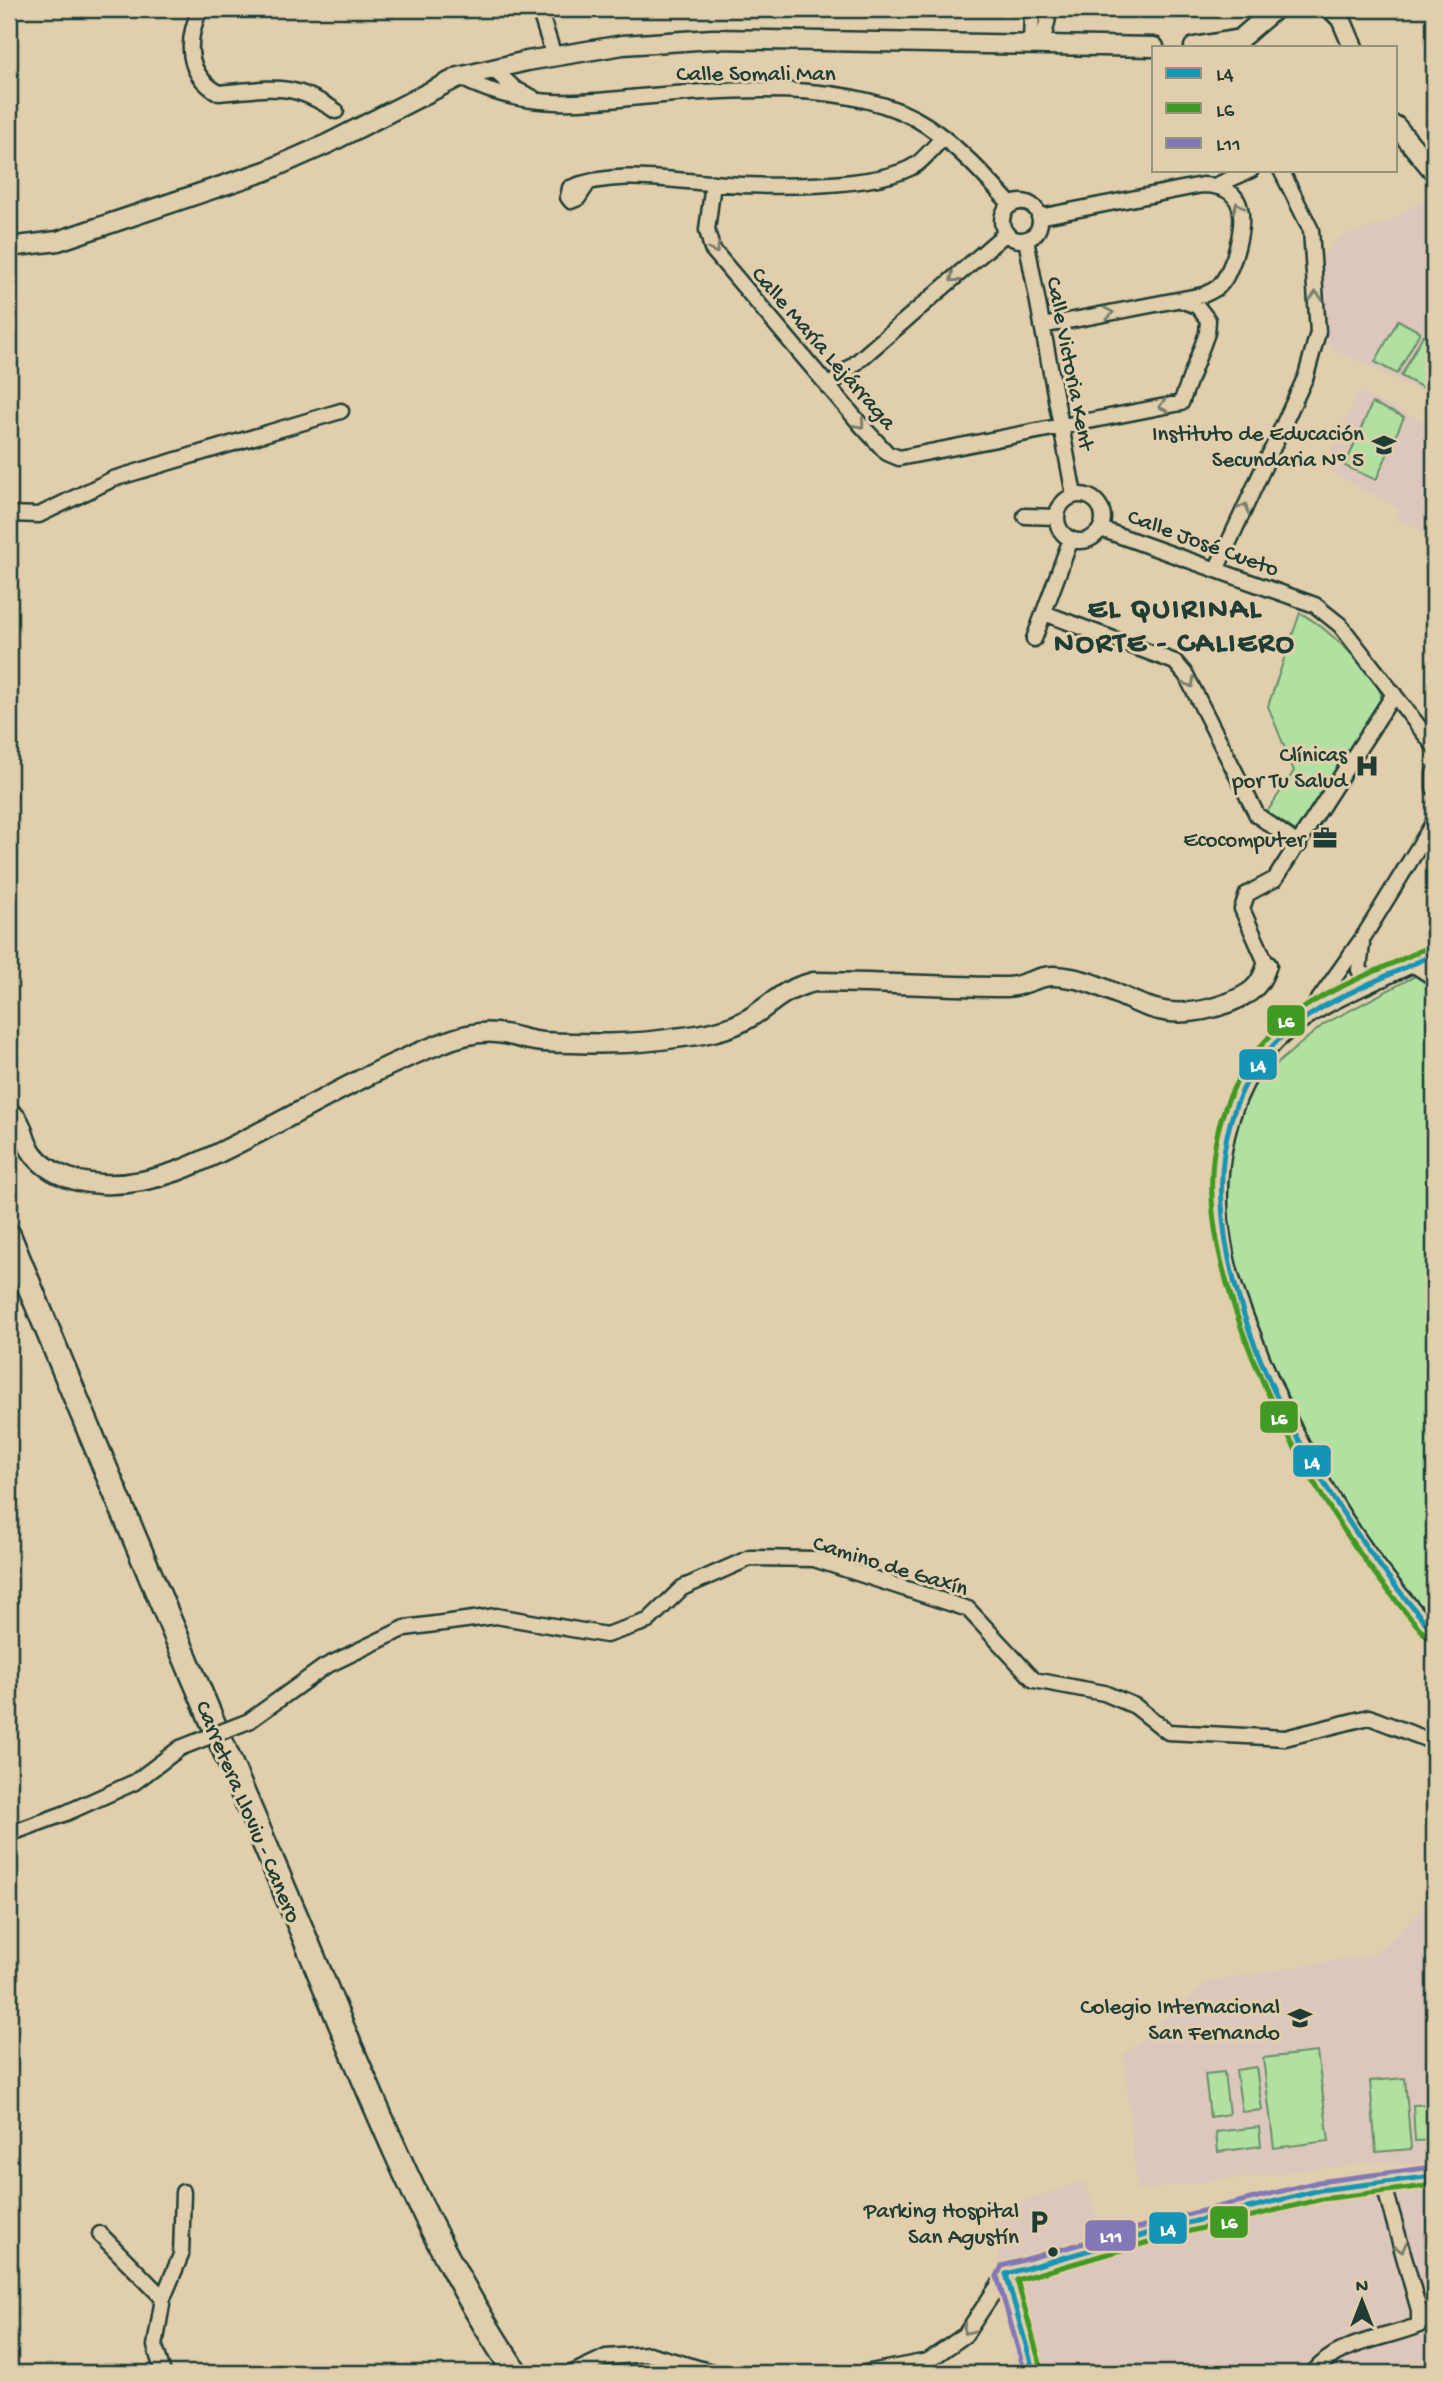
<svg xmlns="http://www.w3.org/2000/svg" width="1443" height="2382" viewBox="0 0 1443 2382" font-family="'Gochi Hand',sans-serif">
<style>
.built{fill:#ddc6bb}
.green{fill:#b1e1a1;stroke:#688f6a;stroke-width:2}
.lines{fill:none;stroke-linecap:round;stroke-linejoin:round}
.minor-casing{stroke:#1f3d34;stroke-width:19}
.tertiary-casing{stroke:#1f3d34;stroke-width:23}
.trunk-casing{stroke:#1f3d34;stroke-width:28}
.minor{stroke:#e1ceac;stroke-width:14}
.tertiary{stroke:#e1ceac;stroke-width:18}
.trunk{stroke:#e1ceac;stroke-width:23}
.minor-bridge-casing{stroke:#1f3d34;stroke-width:19;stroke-linecap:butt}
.minor-bridge{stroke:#e1ceac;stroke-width:14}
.bus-1-casing{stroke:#e1ceac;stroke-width:10}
.bus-2-casing{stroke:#e1ceac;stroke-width:10}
.bus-3-casing{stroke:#e1ceac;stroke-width:10}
.bus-1{stroke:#1495b6;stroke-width:5}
.bus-2{stroke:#409a24;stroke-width:5}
.bus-3{stroke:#8278b7;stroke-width:5}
.oneway{stroke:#767e6a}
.bus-dot{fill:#1f3d34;stroke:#e1ceac;stroke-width:2.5}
.labels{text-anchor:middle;stroke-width:6;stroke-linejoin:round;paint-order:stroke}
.street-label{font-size:23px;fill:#1f3d34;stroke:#e1ceac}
.poi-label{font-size:23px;fill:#1f3d34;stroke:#e1ceac;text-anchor:end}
.district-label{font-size:30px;font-weight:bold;letter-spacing:2px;fill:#1f3d34;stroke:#e1ceac}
.line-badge{stroke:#e1ceac;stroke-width:2.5}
.badge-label{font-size:19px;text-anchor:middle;font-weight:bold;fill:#fff}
</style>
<rect width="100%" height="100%" fill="#e1ceac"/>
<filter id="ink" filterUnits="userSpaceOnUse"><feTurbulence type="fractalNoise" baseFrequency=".0143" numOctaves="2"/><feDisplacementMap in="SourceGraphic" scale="14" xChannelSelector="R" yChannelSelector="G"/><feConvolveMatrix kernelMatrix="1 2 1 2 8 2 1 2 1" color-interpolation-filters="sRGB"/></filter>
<g filter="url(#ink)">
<path class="built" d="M1434,193v205l-102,-50 -7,-11 -3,-80 19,-21 47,-14z
M1358,392l69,31 7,-1v114l-37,-16 4,-10 -78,-43z
M1434,1899v265l-64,-1 -233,27 -13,-135 85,-74 165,-27z
M1085,2181l21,67 179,-42 149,-25v192h-425l7,-29 -25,-133z"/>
<path class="green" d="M1398,320l22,12 -23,42 -22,-12z
M1423,335l11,5v26l-11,22 -22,-12z
M1372,403l32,14 -28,63 -31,-14z
M1300,613c24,12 71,56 81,81l-2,13 -83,124 -29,-19 27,-41 -26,-65z
M1419,974l15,10v624l-10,13 -95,-128 -98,-216 -12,-77 22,-106 83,-70z
M1317,2052l12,89 -55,7 -11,-90z
M1256,2067l6,43 -20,2 -6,-42z
M1224,2072l5,42 -19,3 -5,-43z
M1405,2078l6,71 -35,3 -6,-71z
M1434,2104v36l-19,1 -2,-36z
M1259,2127l2,19 -43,6 -2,-20z"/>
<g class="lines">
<g class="minor-casing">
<path id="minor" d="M200,9c-14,32 -15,65 19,84 52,-4 71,-13 117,18
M539,9l15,47
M1031,45l1,-36
M1042,45l8,-36
M492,68l23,21 17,8
M459,77c62,32 113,27 181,20 82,-8 215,-19 286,28 33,22 59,51 85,80
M588,183l-10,15 -7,3 -3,-4 2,-9c45,-18 95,-8 142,-5 47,4 167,7 205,-19 9,-7 18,-18 26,-27
M713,183l-6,47 5,19 150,177 25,27 12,5 282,-55 26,-70 1,-13 -11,-14 -17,-6
M1217,185l34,-15
M1002 221a19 19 0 1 1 38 0a19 19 0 1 1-38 0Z
M1039,217l163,-32c48,0 43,38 32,73 -4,10 -8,22 -16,29 -4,3 -10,6 -15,8l-161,31
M1026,239l48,256
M828,387l178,-154
M1057 518a23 23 0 1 1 46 0a23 23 0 1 1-46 0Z
M9,514l30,1 74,-36 228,-68
M1025,516l32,1
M1101,529l214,76 25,20 94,121
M1216,570l90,-194 12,-44 -7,-102 -30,-60
M1044,613l131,49 11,13 71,140 42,30
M1034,639l37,-100
M1434,773v15
M1362,944l-3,26 9,8 15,1
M1434,954c-49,26 -118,48 -157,87 -51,50 -65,136 -53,203 5,32 17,61 29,91 41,108 101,214 181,297
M1267,965l-25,-56 5,-15 28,-15 119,-185
M1414,965l20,13
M1308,1015l56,-79 70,-114
M249,1721l75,-54 81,-39 91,-12 110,19 42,-14 34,-33 68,-30 64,1 154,50 66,71 70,13 31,13 33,26 117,6 84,-21 62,24 3,-1
M9,1834l57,-21 69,-31 45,-34
M100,2234l63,64
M163,2373l-8,-27 8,-48 18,-43 2,-63
M572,2373l34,-16 43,-3 66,19
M865,2373l63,-12 37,-26 41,-61
M1313,2373c25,-32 70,-33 106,-48v-15l-36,-128"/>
</g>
<g class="tertiary-casing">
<path id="tertiary" d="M1331,9l10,10 12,28
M1194,47l46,-8 35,-30
M1396,126l38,46
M9,247l49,-6 208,-70 61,-27 132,-67 68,-16 96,-16 90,-6 441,8
M9,1112c12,6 13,19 18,31 12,28 46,40 74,41 60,3 112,-28 163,-54 58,-30 115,-63 176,-86 17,-7 37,-13 56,-11 16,1 31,8 47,9 44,2 88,3 132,-4 25,-3 54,-7 76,-21 26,-17 31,-27 63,-35 65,0 129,5 193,5 16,0 31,-12 47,-11 69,3 90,58 174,27 22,-9 32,-15 39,-38"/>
</g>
<g class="trunk-casing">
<path id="trunk" d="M9,1236c93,228 190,455 287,681 66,155 125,316 220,456"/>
</g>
<use href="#minor" class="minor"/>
<use href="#tertiary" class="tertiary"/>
<use href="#trunk" class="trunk"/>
<g class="minor-bridge-casing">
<path id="minor-bridge" d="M180,1748l69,-27"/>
</g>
<use href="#minor-bridge" class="minor-bridge"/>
<g class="bus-1-casing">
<path id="bus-1" d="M1434,954c-60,30 -133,51 -174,107 -118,162 63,448 174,571
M1034,2373l-28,-99 158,-45 156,-39 114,-14"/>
</g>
<g class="bus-2-casing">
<path id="bus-2" d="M1428,1638c-76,-84 -134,-178 -176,-282 -43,-107 -70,-225 17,-319 41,-45 108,-64 161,-91
M1042,2371l-25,-91 149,-43 156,-38 112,-14"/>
</g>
<g class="bus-3-casing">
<path id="bus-3" d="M1025,2373l-28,-97 5,-10 160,-45 156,-39 115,-15"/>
</g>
<use href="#bus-1" class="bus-1"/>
<use href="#bus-2" class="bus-2"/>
<use href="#bus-3" class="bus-3"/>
</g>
<defs><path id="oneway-chevron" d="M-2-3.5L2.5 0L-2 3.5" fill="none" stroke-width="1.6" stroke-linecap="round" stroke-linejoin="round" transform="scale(1.75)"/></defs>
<g class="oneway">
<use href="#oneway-chevron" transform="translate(1238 207) rotate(-110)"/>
<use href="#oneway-chevron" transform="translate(715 249) rotate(62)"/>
<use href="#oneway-chevron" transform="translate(954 278) rotate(139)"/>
<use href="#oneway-chevron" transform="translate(1316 296) rotate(-92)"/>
<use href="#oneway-chevron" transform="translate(1109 313) rotate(-11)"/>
<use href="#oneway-chevron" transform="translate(1163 406) rotate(169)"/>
<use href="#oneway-chevron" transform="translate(860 424) rotate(49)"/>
<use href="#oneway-chevron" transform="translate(1244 508) rotate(-65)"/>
<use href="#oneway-chevron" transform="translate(1190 683) rotate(62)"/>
<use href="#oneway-chevron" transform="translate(1401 2248) rotate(75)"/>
<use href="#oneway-chevron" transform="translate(967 2330) rotate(130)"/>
</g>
</g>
<defs>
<g id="university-bare" transform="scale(1.89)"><path d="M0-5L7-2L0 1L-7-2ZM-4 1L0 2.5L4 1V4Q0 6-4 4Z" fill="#1f3d34" stroke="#e1ceac" stroke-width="2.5" paint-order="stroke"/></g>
<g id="hospital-bare" transform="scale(1.89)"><path d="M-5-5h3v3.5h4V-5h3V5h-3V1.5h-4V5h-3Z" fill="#1f3d34" stroke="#e1ceac" stroke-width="2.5" paint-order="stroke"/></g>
<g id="office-bare" transform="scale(1.89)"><path d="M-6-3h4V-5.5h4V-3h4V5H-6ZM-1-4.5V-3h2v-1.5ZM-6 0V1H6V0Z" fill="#1f3d34" stroke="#e1ceac" stroke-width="2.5" paint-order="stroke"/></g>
<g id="school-bare" transform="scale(1.89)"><path d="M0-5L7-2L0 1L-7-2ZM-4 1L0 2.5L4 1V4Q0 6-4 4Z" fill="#1f3d34" stroke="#e1ceac" stroke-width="2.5" paint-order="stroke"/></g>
<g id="parking-bare" transform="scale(1.89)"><path d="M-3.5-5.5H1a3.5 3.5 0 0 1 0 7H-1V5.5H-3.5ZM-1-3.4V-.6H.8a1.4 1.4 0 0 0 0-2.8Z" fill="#1f3d34" stroke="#e1ceac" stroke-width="2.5" paint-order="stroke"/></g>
</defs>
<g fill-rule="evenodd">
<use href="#university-bare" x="1384" y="445"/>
<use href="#hospital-bare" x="1367" y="766"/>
<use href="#office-bare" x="1325" y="838"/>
<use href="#school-bare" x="1300" y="2018"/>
<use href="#parking-bare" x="1039" y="2222"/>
</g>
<circle class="bus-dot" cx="1053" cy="2252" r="6"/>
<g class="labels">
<g class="street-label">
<text x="756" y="80">Calle Somali Man</text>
<text transform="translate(825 347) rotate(49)" y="8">Calle María Lejárraga</text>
<text transform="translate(1072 363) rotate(79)" y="8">Calle Victoria Kent</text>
<text transform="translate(1204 541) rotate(20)" y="8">Calle José Cueto</text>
<text transform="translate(891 1564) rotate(17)" y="8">Camino de Gaxín</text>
<text transform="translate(250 1811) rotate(67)" y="8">Carretera Lloviu - Canero</text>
</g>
<g class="poi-label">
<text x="1364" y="440">Instituto de Educación<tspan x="1364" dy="26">Secundaria Nº 5</tspan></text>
<text x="1347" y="761">Clínicas<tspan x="1347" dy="26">por Tu Salud</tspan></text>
<text x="1305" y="846">Ecocomputer</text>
<text x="1280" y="2013">Colegio Internacional<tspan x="1280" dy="26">San Fernando</tspan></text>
<text x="1019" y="2217">Parking Hospital<tspan x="1019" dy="26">San Agustín</tspan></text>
</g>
<g class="district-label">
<text x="1175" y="617">EL QUIRINAL<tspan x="1175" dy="34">NORTE - CALIERO</tspan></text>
</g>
</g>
<g class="line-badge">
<rect x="1266" y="1004" width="40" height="33" rx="7" fill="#409a24"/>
<rect x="1238" y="1048" width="40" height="33" rx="7" fill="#1495b6"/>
<rect x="1259" y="1400" width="40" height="34" rx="7" fill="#409a24"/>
<rect x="1292" y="1444" width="40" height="34" rx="7" fill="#1495b6"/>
<rect x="1209" y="2205" width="40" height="34" rx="7" fill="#409a24"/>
<rect x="1148" y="2211" width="40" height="34" rx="7" fill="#1495b6"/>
<rect x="1084" y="2219" width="53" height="33" rx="7" fill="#8278b7"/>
</g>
<g class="badge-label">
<text x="1286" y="1027">L6</text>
<text x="1258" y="1071">L4</text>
<text x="1279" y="1424">L6</text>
<text x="1312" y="1468">L4</text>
<text x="1229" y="2228">L6</text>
<text x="1168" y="2235">L4</text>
<text x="1111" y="2242">L11</text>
</g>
<rect width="1443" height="2382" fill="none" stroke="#e1ceac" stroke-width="35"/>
<rect x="18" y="18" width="1408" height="2347" fill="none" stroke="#1f3d34" stroke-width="2.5" filter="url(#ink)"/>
<rect x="1152" y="46" width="245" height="126" fill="#e1ceac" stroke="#93947c" stroke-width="2"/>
<rect x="1166" y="68" width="35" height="10" fill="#1495b6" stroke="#93947c" stroke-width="2"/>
<text x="1216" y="80" font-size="21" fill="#1f3d34">L4</text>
<rect x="1166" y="103" width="35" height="10" fill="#409a24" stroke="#93947c" stroke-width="2"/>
<text x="1216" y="116" font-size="21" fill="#1f3d34">L6</text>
<rect x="1166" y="138" width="35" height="10" fill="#8278b7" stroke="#93947c" stroke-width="2"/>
<text x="1216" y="150" font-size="21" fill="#1f3d34">L11</text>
<g transform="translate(1362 2301)" stroke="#e1ceac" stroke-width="5" paint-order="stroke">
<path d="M0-5L12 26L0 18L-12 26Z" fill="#1f3d34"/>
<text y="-10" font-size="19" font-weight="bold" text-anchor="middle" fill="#1f3d34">N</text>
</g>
</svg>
